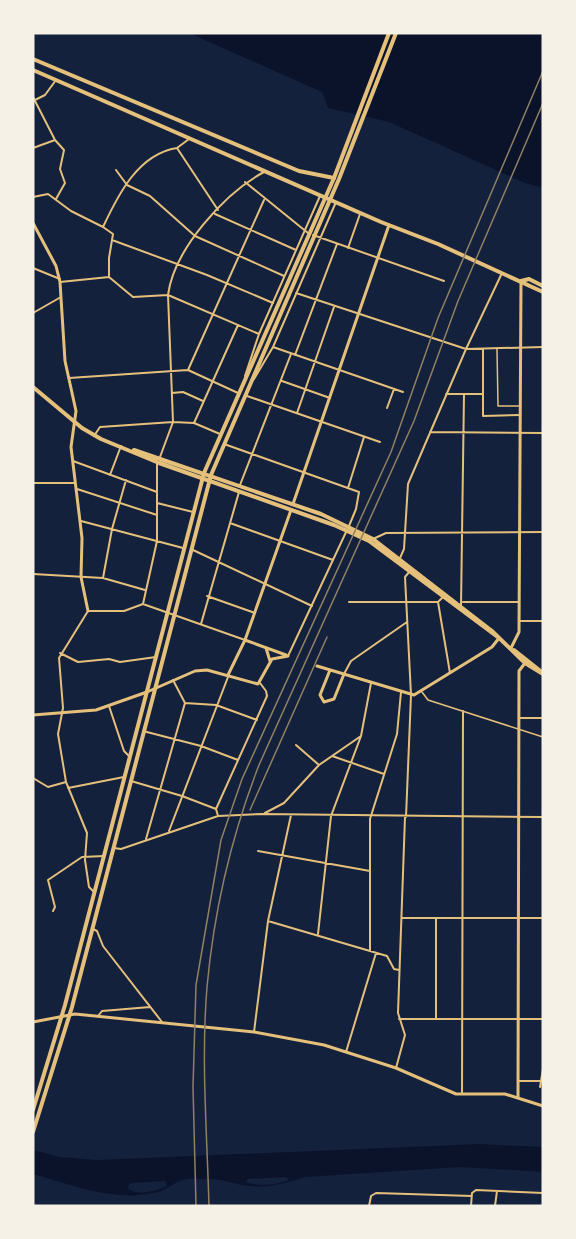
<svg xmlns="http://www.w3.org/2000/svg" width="576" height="1239" viewBox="0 0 576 1239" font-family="Roboto,sans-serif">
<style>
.water{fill:#0b132b;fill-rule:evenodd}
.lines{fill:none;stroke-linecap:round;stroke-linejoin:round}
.pedestrian{stroke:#e5c07b;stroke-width:1.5}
.minor{stroke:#e5c07b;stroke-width:2}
.tertiary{stroke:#e5c07b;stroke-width:3}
.secondary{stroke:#e5c07b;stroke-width:4}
.primary{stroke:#e5c07b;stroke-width:4}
.rail{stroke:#918062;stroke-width:1.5}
</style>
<rect width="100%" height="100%" fill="#14213d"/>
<path class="water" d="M189,33h354v151l-3,3 -15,-4 -136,-61 -61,-14 -6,-16z
M479,1144l64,3v25l-82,-5 -156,10c-21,7 -41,12 -63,8 -10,-2 -21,-6 -32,-6 -8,0 -19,-1 -27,1 -9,2 -16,10 -25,12 -43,11 -85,-7 -125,-18v-24l27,7 37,3zM286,1177l3,3c-11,5 -32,7 -43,2l2,-3zM165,1181l2,5c-12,5 -28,10 -39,3l1,-5 4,-1z"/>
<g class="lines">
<path class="pedestrian" d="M497,349l1,57h21
M422,692l6,8 115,37"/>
<path class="minor" d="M33,97l22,43 -22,8
M33,101l12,-6 11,-15
M189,139l-12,9 41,62
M55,140l9,10 -4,19 5,14 -9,16
M116,170l11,15 23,11 45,40 89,40
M245,182l63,51
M33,197l15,-3 23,17 32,16
M215,214l81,36
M313,235l131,46
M112,240l95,35 66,28
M348,248l12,-34
M33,268l27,11
M109,276v-18l4,-24 -10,-7c15,-32 35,-73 74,-79
M60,282l49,-5 24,20 35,-2 91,39
M296,293l170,56 77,-2
M33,313l28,-16
M273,347l130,45
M483,349v67l37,-1
M295,355l42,-111
M188,370l76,-170
M245,376l14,-42 61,-138
M69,378l119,-8 50,23
M254,379l19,-32 63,-145
M282,381l48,17
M172,393l11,-1 20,9
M446,394h37
M247,396l133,46
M387,408l7,-19
M297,413l37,-106
M194,423l44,-98
M430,432l113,1
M94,436l6,-9 73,-5 21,1 26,11
M224,444l135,48 -3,17 -7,17
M160,457l13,-35 -5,-127c6,-46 57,-102 96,-123
M73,461l84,31
M110,475l11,-29
M33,483h42
M240,485l51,-131
M348,488l16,-51
M77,489l80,26
M157,503l36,9
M81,521l102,27
M230,523l103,37
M373,539l13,-6 157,-1
M193,550l119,56
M400,558l4,-9 4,-65 58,-135 36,-76
M33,574l70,4 42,12
M103,578l9,-49 14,-49
M207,596l48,17
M443,597l-5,5 12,71
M349,602h89
M463,602h56
M143,604l14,-63v-79
M461,606l3,-212
M519,621h24
M201,624l38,-132
M60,653l18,9 31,-3 11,3 36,-5
M288,656l59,-126
M344,674l7,-13 56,-39
M185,703l31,2 41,15
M109,706l15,45 6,6
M519,718h24
M143,731l58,15 37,14
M296,745l23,20
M332,756l52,18
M33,778l15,9 18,-5
M131,781l51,15 34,13
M68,788l56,-11
M265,813l19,-10 35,-38 42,-29 10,-53
M218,816l-2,-7 51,-113 -1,-5 -6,-8
M406,817l5,-122 -6,-118 5,-6
M169,831l59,-154
M146,839l39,-136 -12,-23
M114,848l7,1 97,-33 44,-2 281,3
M258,851l112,20
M93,891l-4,-4 -4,-27 2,-27 -21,-51 -8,-48 5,-26 -4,-50 29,-47h36l19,-7 102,36
M53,911l2,-4 -7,-27 34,-23 22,-1
M402,918h141
M436,919v100
M268,921l23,-106
M93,929l4,2 6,15 59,76
M318,934l13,-118 30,-80
M370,951v-132l27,-85 4,-42
M98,1016l4,-5 48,-4
M399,1019h144
M254,1032l14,-111 119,35 7,13 5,1
M346,1052l30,-99
M396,1068l9,-33 -7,-22 7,-196
M518,1081h23
M540,1087l3,-18
M462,1094l1,-383
M369,1206l2,-10 5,-3 96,3
M471,1206l1,-13 4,-3 67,3
M495,1206l2,-15"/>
<path class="tertiary" d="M33,223l23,43 4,16 5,79 11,50 -5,36 11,91 -1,39 7,34
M293,504l96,-279
M245,640l41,15
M266,648l4,13
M511,648l8,-16 2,-351
M317,666l97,29 78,-48 7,-9
M330,670l-10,25 4,7 10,-3 10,-25
M228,675l17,-35 46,-130
M33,715l63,-5 51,-18 48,-21 12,-1 51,14 14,-25 16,-3
M33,1022l42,-8 179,18 70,13 72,23 60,26h49l38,12
M518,1097l1,-426 6,-8"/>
<path class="secondary" d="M33,59l266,112 35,7
M33,70l348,152 57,22 105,48
M521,281l8,-2 14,7
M33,387l49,41 19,11 58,24 175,62 35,16 130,97
M134,450l187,64 52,25 119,92 33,32 18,11
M514,650l29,23"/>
<path class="primary" d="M33,1110l32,-105 139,-532 130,-295 55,-145
M33,1132l39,-125 139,-532 128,-296 57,-146"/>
<path class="rail" d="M250,810l77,-173
M196,1206l-3,-119 3,-102 25,-145 21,-61 149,-327 47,-134 105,-247
M209,1206c-2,-73 -8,-147 -2,-219 7,-77 24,-150 52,-222l155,-344 44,-120 85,-198"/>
</g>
<rect width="576" height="1239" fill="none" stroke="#f6f1e7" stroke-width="69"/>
</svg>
